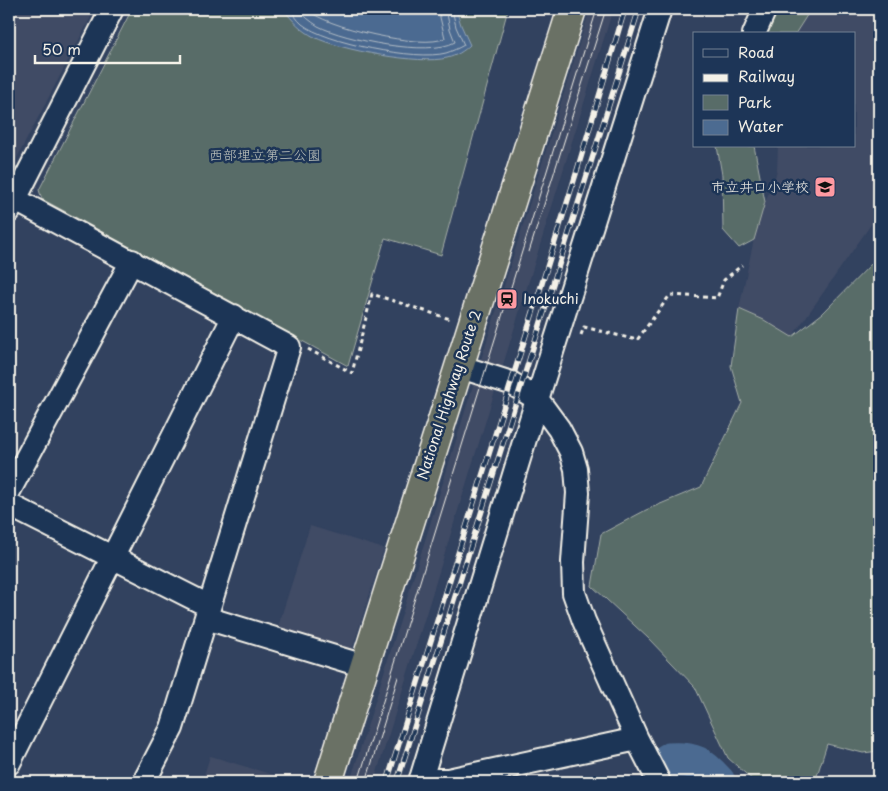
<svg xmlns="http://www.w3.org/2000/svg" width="888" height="791" viewBox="0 0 888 791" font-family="'Playpen Sans','Klee One',sans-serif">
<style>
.built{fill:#414b65}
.green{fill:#586c68;stroke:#a6aea8}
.water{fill:#4c6b91;stroke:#8fa1b4}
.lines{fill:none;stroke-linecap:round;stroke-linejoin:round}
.shore{stroke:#b1bbc5;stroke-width:1}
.river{stroke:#4c6b91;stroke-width:35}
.minor-casing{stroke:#f4f1e8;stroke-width:26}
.highway-casing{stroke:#f4f1e8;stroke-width:31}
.path{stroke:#f4f1e8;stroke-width:3;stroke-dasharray:4 4;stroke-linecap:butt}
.minor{stroke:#1d3557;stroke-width:22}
.highway{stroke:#6b7165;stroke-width:28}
.tram{stroke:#f4f1e8;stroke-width:1}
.rail-casing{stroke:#f4f1e8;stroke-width:5.5}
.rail{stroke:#1d3557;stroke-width:4;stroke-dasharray:11;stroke-linecap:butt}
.labels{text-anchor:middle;stroke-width:5;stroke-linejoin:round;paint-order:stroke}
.park-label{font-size:14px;fill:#bdc2bb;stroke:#1d3557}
.poi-label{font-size:14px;fill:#f4f1e8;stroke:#1d3557;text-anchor:end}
.street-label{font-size:14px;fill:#f4f1e8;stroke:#1d3557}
</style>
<rect width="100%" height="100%" fill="#32425f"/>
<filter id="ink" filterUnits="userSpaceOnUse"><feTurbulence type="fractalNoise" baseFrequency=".02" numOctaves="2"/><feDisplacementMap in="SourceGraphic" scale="10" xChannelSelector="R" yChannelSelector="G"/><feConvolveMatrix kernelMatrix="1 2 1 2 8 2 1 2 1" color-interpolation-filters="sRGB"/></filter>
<g filter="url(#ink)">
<path class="built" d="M9,9h86l-86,164z
M590,9h23l-239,773h-24z
M811,9h68v204l-87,124 -28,-17 -25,-11 15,-70 11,-37 12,-30 1,-26h76v-112h-59z
M310,526l74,23 -34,107 -74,-23z
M210,756l4,1 82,25h-94z"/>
<path class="green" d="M132,9h376l-67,246 -56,-17 -37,128 -306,-167 -3,-9z
M775,9h36l-16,25h-27z
M717,146h37l11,56 -11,38 -15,8 -16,-18 -1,-55z
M879,256v495l-16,2 -36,-9 -12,38h-60l-27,-24 -33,-71 -47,-49 -56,-52 9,-52 45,-24 55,-23 41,-84 -11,-37 8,-57 25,11 28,17 31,-24z"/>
<path class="water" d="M283,9h173l5,16 9,20c-6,6 -14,11 -23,13 -27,7 -107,-8 -133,-21 -13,-7 -21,-16 -31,-28z"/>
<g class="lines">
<path class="shore" d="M290,9c3,4 7,11 12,15 23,19 115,37 144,29 6,-2 13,-5 18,-8l-8,-18 -4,-18
M298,9c6,7 12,12 20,17 27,14 111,31 137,16l-5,-13 -4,-20
M307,9c15,18 118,41 138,29l-7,-29"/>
<path class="river" d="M669,760c25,-2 33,4 49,22"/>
<g class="minor-casing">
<path id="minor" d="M754,34l11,-25
M9,200l5,-1 275,148 -117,381 -28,54
M9,211l103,-202
M458,366l53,17 26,16 22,30 12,23 5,17 2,24 -5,69 1,31 10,28 53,118 22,43
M9,491l123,-230
M9,505l200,101
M206,618l158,48
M9,763l225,-447
M421,778l27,2 189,-41
M420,782l120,-392 120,-381"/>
</g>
<g class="highway-casing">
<path id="highway" d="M328,782l244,-773"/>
</g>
<path class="path" d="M581,335l3,-8 53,13 33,-45 47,3 7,-18 18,-15
M308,349l44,24 20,-79 78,25"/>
<use href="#minor" class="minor"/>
<use href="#highway" class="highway"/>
<path class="tram" d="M529,252l77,-243
M358,782l239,-773
M366,782l32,-105"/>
<g class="rail-casing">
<path id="rail" d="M387,782l189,-608 49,-165
M397,782l242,-773"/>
</g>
<use href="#rail" class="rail"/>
</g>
</g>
<defs>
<g id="school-square" transform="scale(1.125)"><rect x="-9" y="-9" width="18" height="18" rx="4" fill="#ff9aa2" stroke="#1d3557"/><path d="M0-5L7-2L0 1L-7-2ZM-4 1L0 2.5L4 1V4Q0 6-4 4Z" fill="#111"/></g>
<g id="station-square" transform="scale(1.125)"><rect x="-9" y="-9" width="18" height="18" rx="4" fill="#ff9aa2" stroke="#1d3557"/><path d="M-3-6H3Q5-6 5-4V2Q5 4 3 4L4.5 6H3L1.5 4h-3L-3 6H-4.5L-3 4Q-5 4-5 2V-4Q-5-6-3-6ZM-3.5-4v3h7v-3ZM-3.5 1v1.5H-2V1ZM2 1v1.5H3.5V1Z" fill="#111"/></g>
</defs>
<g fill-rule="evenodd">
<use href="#school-square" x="825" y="187"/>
<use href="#station-square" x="507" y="299"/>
</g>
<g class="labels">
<g class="park-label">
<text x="265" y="160">西部埋立第二公園</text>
</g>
<g class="poi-label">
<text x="809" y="192">市立井口小学校</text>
<text x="523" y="304" text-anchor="start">Inokuchi</text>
</g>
<g class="street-label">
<text transform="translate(449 395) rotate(-72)" y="5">National Highway Route 2</text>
</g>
</g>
<rect width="888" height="791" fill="none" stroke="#1d3557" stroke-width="30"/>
<rect x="15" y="15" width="858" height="761" fill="none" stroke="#f4f1e8" stroke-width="2" filter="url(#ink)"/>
<rect x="693" y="32" width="162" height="115" fill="#1d3557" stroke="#738091"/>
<rect x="703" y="49" width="25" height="8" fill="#1d3557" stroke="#738091"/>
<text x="738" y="58" font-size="15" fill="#f4f1e8">Road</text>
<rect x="703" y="74" width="25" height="8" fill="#f4f1e8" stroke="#738091"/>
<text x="738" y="82" font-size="15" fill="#f4f1e8">Railway</text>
<rect x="703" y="95" width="25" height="15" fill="#586c68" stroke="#738091"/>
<text x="738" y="108" font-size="15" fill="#f4f1e8">Park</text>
<rect x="703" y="120" width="25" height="15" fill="#4c6b91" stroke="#738091"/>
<text x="738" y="132" font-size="15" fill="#f4f1e8">Water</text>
<path d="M35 55v8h145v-8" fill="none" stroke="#f4f1e8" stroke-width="2.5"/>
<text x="42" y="55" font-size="15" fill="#f4f1e8" stroke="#1d3557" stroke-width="4" paint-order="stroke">50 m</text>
</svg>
